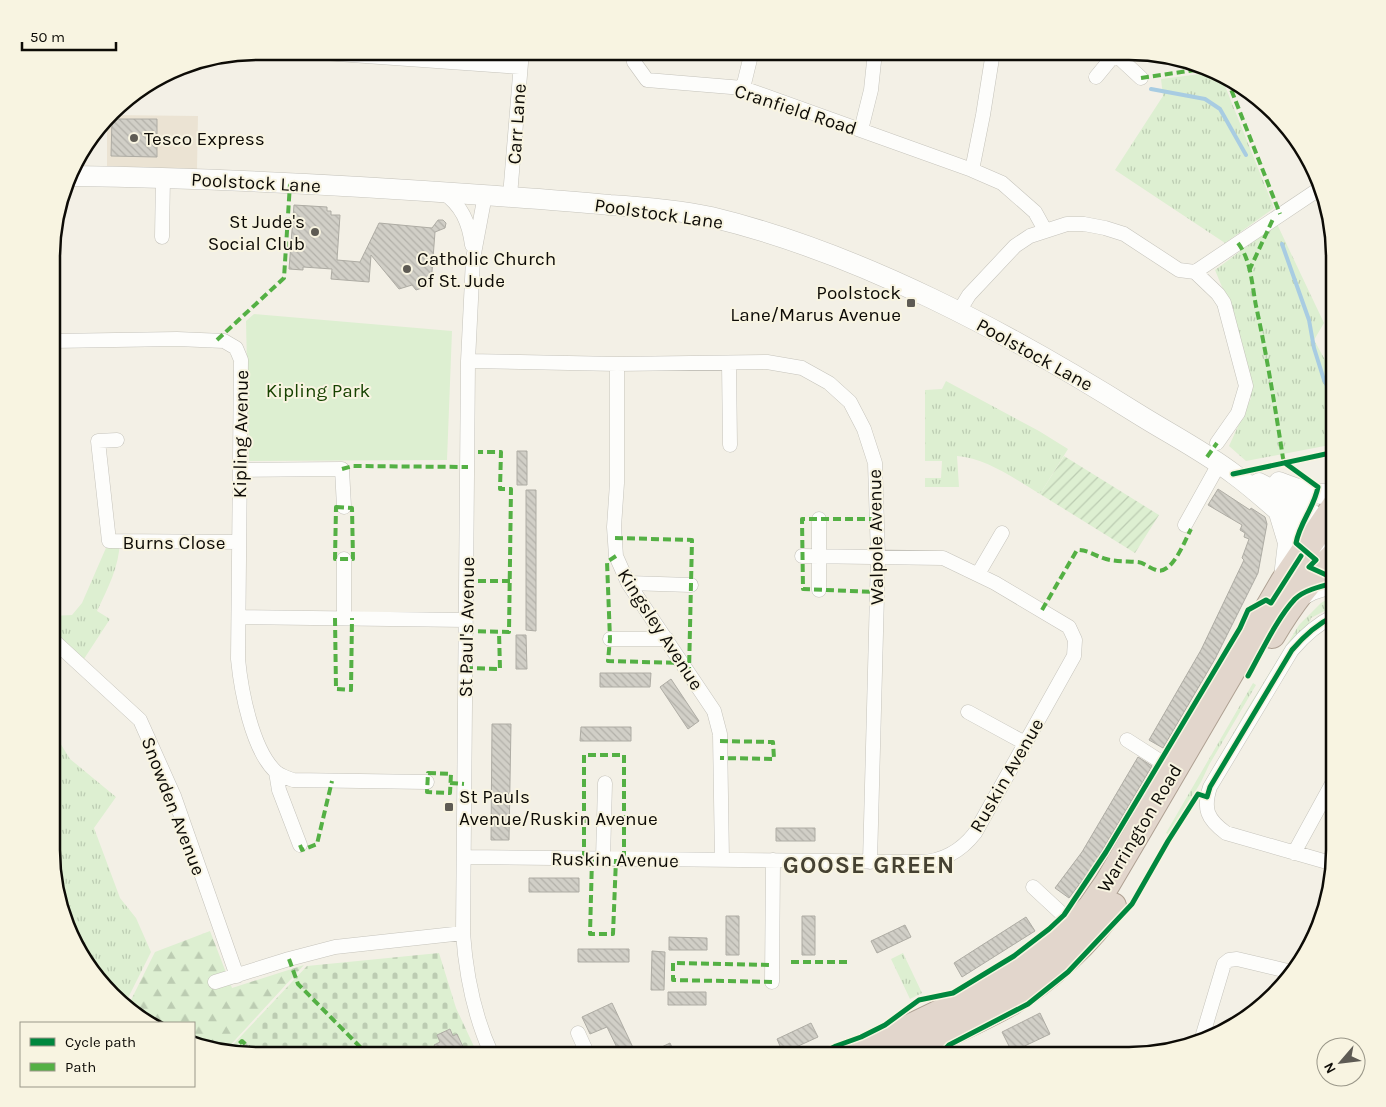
<svg xmlns="http://www.w3.org/2000/svg" width="1386" height="1107" viewBox="0 0 1386 1107" font-family="Karla,sans-serif">
<style>
.commercial{fill:#ebe3d3}
.grass{fill:url(#grass-tufts)}
.forest{fill:url(#forest-firs)}
.cemetery{fill:url(#cemetery-stones)}
.park{fill:#ddefd1}
.garden{fill:url(#garden-furrows)}
.lines{fill:none;stroke-linecap:round;stroke-linejoin:round}
.stream{stroke:#a8cce2;stroke-width:4}
.building{fill:url(#building-back-hatch);stroke:#aeaca4}
.street-casing{stroke:#c5c3bb;stroke-width:15}
.secondary-casing{stroke:#c5c3bb;stroke-width:21}
.highway-casing{stroke:#aea092;stroke-width:28}
.street{stroke:#fdfdfb;stroke-width:14}
.secondary{stroke:#fdfdfb;stroke-width:20}
.highway{stroke:#e2d6cc;stroke-width:26}
.quiet{stroke:#54b044;stroke-width:4;stroke-dasharray:8 4;stroke-linecap:butt}
.cycleway-casing{stroke:#f8f4e1;stroke-width:8}
.cycleway{stroke:#00873e;stroke-width:5}
.poi-dot{fill:#5e5b54;stroke:#f8f4e1;stroke-width:2}
.labels{text-anchor:middle;stroke-width:4;stroke-linejoin:round;paint-order:stroke}
.street-label{font-size:19px;fill:#0d0b06;stroke:#f8f4e1}
.poi-label{font-size:19px;fill:#0d0b06;stroke:#f8f4e1;text-anchor:start}
.park-label{font-size:19px;fill:#174300;stroke:#f8f4e1}
.district-label{font-size:24px;font-weight:bold;letter-spacing:1px;fill:#454132;stroke:#f8f4e1}
.rim{fill:none;stroke:#0d0b06;stroke-width:2.5}
</style>
<defs>
<pattern id="grass-tufts" width="24" height="20" patternUnits="userSpaceOnUse" patternTransform="scale(1.25)"><rect width="24" height="20" fill="#ddefd1"/><path d="M3 7l-1-3M5 7V3M7 7l1-3M15 17l-1-3M17 17v-4M19 17l1-3" fill="none" stroke="#bcccb2"/></pattern>
<pattern id="forest-firs" width="22" height="20" patternUnits="userSpaceOnUse" patternTransform="scale(1.25)"><rect width="22" height="20" fill="#ddefd1"/><path d="M5 1l3.5 6h-7zM16 11l3.5 6h-7z" fill="#bcccb2"/></pattern>
<pattern id="cemetery-stones" width="16" height="16" patternUnits="userSpaceOnUse" patternTransform="scale(1.25)"><rect width="16" height="16" fill="#ddefd1"/><path d="M2 7V4a2 2 0 0 1 4 0v3zM10 15v-3a2 2 0 0 1 4 0v3z" fill="#bcccb2"/></pattern>
<pattern id="garden-furrows" width="10" height="10" patternUnits="userSpaceOnUse" patternTransform="scale(1.25)"><rect width="10" height="10" fill="#ddefd1"/><path d="M-1 1l2-2M0 10L10 0M9 11l2-2" fill="none" stroke="#bcccb2"/></pattern>
<pattern id="building-back-hatch" width="6" height="6" patternUnits="userSpaceOnUse" patternTransform="scale(1.25)"><rect width="6" height="6" fill="#d1cfc7"/><path d="M-1 5l2 2M0 0l6 6M5-1l2 2" fill="none" stroke="#b2b0a9"/></pattern>
</defs>
<rect width="100%" height="100%" fill="#f3f0e6"/>
<path class="commercial" d="M111,115l87,1 -1,53h-90v-49z"/>
<path class="grass" d="M1216,72l5,4 53,132 -49,35 -110,-73 48,-74 -2,-17z
M1277,224l47,99 -10,17 21,38v66l-89,17 -17,-15 22,-48 -4,-35 -18,-59 -14,-34z
M946,381l93,50 29,18 -28,45c-25,-15 -54,-36 -83,-38l2,31h-34v-9h16l1,-17h-17v-71l17,-1z
M109,541h11c-1,26 -12,47 -23,70l13,8 -30,46 -28,-27v-22l20,-1 10,-12z
M1334,595v11l-23,12 -2,6 -105,165 -2,-1 42,-74 55,-89 22,-22z
M1253,683l3,2 -47,80 -8,17 -32,53 -3,-2z
M52,730l18,29 46,38 -22,31 26,70 16,20 15,34 -27,54 -52,-65 -20,-78z
M903,953l19,40 -12,6 -19,-40z"/>
<path class="forest" d="M210,931l22,57 72,-23 -79,86 -31,-7v-21h-42l-25,-15 28,-56z"/>
<path class="cemetery" d="M439,953l17,55 22,47h-234l-17,-4 80,-85z"/>
<path class="park" d="M254,314l198,17 -5,129 -198,1 -3,-140z"/>
<path class="garden" d="M1064,456l95,59 -24,38 -95,-59z"/>
<g class="lines">
<path class="stream" d="M1151,89l54,10 15,10 26,46
M1282,244l27,76 5,28 10,32 11,20"/>
</g>
<path class="building" d="M112,119h45v38l-46,-1z
M294,205l33,2v4h4v4h9l-3,45 23,2 19,-39 53,5 6,-8h5l3,3 -1,5 -10,4 -4,53 -15,5 -4,-5 -13,4 -28,-34 -2,27 -38,-3 1,-10 -29,-2v3l-14,-1z
M517,451h10v34h-10z
M1218,489l32,21 1,-2 14,9 2,7 -9,49 -43,86 -52,89 -14,-8 52,-90 43,-90 -2,-2 7,-19 -5,-2 1,-4 -5,-3 2,-5 -34,-20z
M526,490h10v141l-10,-1z
M516,635h10l1,34h-11z
M600,673h51l-1,14h-50z
M671,679l28,42 -11,8 -28,-42z
M492,724h19l-2,116h-18z
M581,727h50v14h-51z
M1138,757l14,9 -59,100 -24,32 -14,-10 27,-36z
M776,828h39v13h-39z
M529,878h50v14h-50z
M726,916h13v39h-13z
M802,916h13v39h-13z
M1026,917l9,14 -73,46 -8,-14z
M905,925l6,12 -34,16 -6,-12z
M669,937l38,1v12h-38z
M578,949h51v13h-51z
M652,951l13,1 -1,38h-13z
M668,992h38v13h-38z
M612,1003l25,53h-16l-14,-29 -17,7 -8,-17z
M1040,1013l10,21 -38,18 -10,-20z
M811,1023l7,14 -35,16 -6,-14z
M450,1029l3,7 4,-2 10,21h-28l-5,-10 6,-3 -3,-7z
M670,1043l6,13h-33z"/>
<g class="lines">
<g class="street-casing">
<path id="street" d="M295,51l225,16
M633,51l1,11 13,18 96,8 229,82 30,13 33,29 10,18
M1113,52l28,26
M1096,77l19,-23
M743,88l9,-37
M861,130l10,-40 4,-38
M972,170l11,-55 10,-63
M442,192c20,13 27,31 30,53
M485,195l-12,64 -5,102 -5,572c3,43 11,83 29,122
M510,196l12,-145
M162,237l1,-60
M1195,272l124,-83
M958,313l11,-18 46,-49 15,-10 37,-12h17l21,4 19,6 55,36 16,2 23,22 6,9 22,83 -8,27 -21,30
M53,341l124,-2 47,2 12,7 5,12 -3,299c3,31 14,91 38,113 5,4 11,6 17,8l134,2
M468,361l149,3 150,-2 35,6 27,15 21,19 14,27 11,34 3,93 -8,306
M729,363l1,82
M617,364v119l-3,44 2,29 12,27 86,128 6,23 2,126
M117,440l-19,1 11,100 130,1
M240,470l102,-1 2,38
M1185,525l34,-61
M344,559v59
M978,574l24,-41
M628,583l63,2
M819,590v-71
M239,617l227,3
M52,639l88,81 34,76 63,180
M610,639h57
M968,712l57,31
M1127,740l47,30
M276,772l3,18 21,55
M1294,853l40,-73
M464,857c152,2 305,3 457,5 23,-1 40,-11 54,-29l99,-177 1,-16 -6,-13 -74,-44 -52,-25 -141,-2
M603,859l2,-76
M1334,864l-108,-31c-19,-14 -23,-24 -16,-46l82,-137c12,-14 25,-26 42,-34
M1033,887l41,38
M215,982l74,-23 46,-12 128,-14
M772,982l1,-122
M578,1033l10,22
M1201,1041l23,-77 5,-4 8,-1 55,13"/>
</g>
<g class="secondary-casing">
<path id="secondary" d="M72,176c137,2 274,9 411,19 42,3 85,6 127,10 34,2 68,5 101,12 149,36 298,116 427,197 32,20 67,38 97,61 31,23 58,50 87,75
M1279,482c18,7 37,14 56,12
M1259,483l34,18 42,30
M1279,513l9,30 -4,34
M1299,597l13,-7 22,-7"/>
</g>
<g class="highway-casing">
<path id="highway" d="M1272,635c17,-29 38,-57 63,-80
M851,1056l134,-65 35,-21 32,-23 39,-40 16,-23 33,-56 144,-247 51,-75
M901,1056c36,-18 74,-34 110,-54 36,-22 79,-61 102,-96"/>
</g>
<use href="#street" class="street"/>
<use href="#secondary" class="secondary"/>
<use href="#highway" class="highway"/>
<path class="quiet" d="M1141,78l68,-10
M1227,79l53,135
M1238,243c13,17 14,42 18,63 11,50 19,101 27,152l2,5
M1249,271l24,-52
M217,340l67,-62 6,-94
M1207,457l10,-14
M342,469l11,-3 115,1
M336,507l16,1 1,51h-18z
M877,519h-75l1,70 74,3
M615,538l77,2 -3,132
M616,556l-9,6 3,77 -2,22 74,2
M466,581h44
M1042,610l35,-60c12,0 18,6 29,9 11,3 21,2 32,3 7,1 11,6 18,8 16,6 29,-30 35,-41
M335,618l1,71 15,1 1,-72
M466,631l43,1 2,-143h-11l1,-37h-23
M465,668l35,1 -1,-37
M720,741l53,1 1,17 -54,-1
M428,773l23,1 -1,19 -23,-1z
M450,783l14,1
M300,845l2,5 15,-6 15,-63
M584,859v-104h40v104
M592,859l-2,75h23l3,-75
M289,959l9,25 70,71
M791,962h56
M772,982l-99,-2v-17l99,2
M231,1052l11,-11 15,14"/>
<g class="cycleway-casing">
<path id="cycleway" d="M1285,463l33,24c-4,21 -18,35 -22,56l20,17 -7,7 24,11 1,8
M1233,474l102,-22
M1248,676c13,-23 29,-58 47,-77 9,-9 27,-13 39,-16
M817,1056l19,-10 25,-9 24,-12 34,-25 34,-7 61,-37 35,-27 15,-14 42,-63 134,-224 8,-18 18,-10 5,3 30,-47
M939,1056l10,-11 79,-41 40,-32 64,-68 36,-63 30,-47 9,3 3,-10 82,-137c12,-14 25,-26 42,-34"/>
</g>
<use href="#cycleway" class="cycleway"/>
</g>
<g class="poi-dot">
<circle cx="134" cy="138" r="5"/>
<circle cx="315" cy="232" r="5"/>
<circle cx="407" cy="269" r="5"/>
<rect x="906" y="298" width="10" height="10" rx="2.5"/>
<rect x="444" y="802" width="10" height="10" rx="2.5"/>
</g>
<g class="labels">
<g class="street-label">
<text transform="translate(796 109) rotate(18)" y="7">Cranfield Road</text>
<text transform="translate(516 124) rotate(-86)" y="7">Carr Lane</text>
<text transform="translate(256 182) rotate(3)" y="7">Poolstock Lane</text>
<text transform="translate(659 213) rotate(8)" y="7">Poolstock Lane</text>
<text transform="translate(1035 354) rotate(29)" y="7">Poolstock Lane</text>
<text transform="translate(240 434) rotate(-89)" y="7">Kipling Avenue</text>
<text transform="translate(875 537) rotate(-91)" y="7">Walpole Avenue</text>
<text x="174" y="549">Burns Close</text>
<text transform="translate(466 627) rotate(-89)" y="7">St Paul's Avenue</text>
<text transform="translate(661 629) rotate(57)" y="7">Kingsley Avenue</text>
<text transform="translate(1006 775) rotate(-60)" y="7">Ruskin Avenue</text>
<text transform="translate(174 806) rotate(69)" y="7">Snowden Avenue</text>
<text transform="translate(1139 828) rotate(-59)" y="7">Warrington Road</text>
<text transform="translate(615 859) rotate(1)" y="7">Ruskin Avenue</text>
</g>
<g class="poi-label">
<text x="144" y="145">Tesco Express</text>
<text x="305" y="228" text-anchor="end">St Jude's<tspan x="305" dy="22">Social Club</tspan></text>
<text x="417" y="265">Catholic Church<tspan x="417" dy="22">of St. Jude</tspan></text>
<text x="901" y="299" text-anchor="end">Poolstock<tspan x="901" dy="22">Lane/Marus Avenue</tspan></text>
<text x="459" y="803">St Pauls<tspan x="459" dy="22">Avenue/Ruskin Avenue</tspan></text>
</g>
<g class="park-label">
<text x="318" y="397">Kipling Park</text>
</g>
<g class="district-label">
<text x="869" y="873">GOOSE GREEN</text>
</g>
</g>
<path d="M0 0H1386V1107H0ZM257 60H1129A197 197 0 0 1 1326 257V850A197 197 0 0 1 1129 1047H257A197 197 0 0 1 60 850V257A197 197 0 0 1 257 60Z" fill="#f8f4e1" fill-rule="evenodd"/>
<path class="rim" d="M257 60H1129A197 197 0 0 1 1326 257V850A197 197 0 0 1 1129 1047H257A197 197 0 0 1 60 850V257A197 197 0 0 1 257 60Z"/>
<rect x="20" y="1022" width="175" height="65" fill="#f8f4e1" stroke="#9a9789"/>
<rect x="30" y="1038" width="25" height="8" fill="#00873e" stroke="#9a9789"/>
<text x="65" y="1047" font-size="15" fill="#0d0b06">Cycle path</text>
<rect x="30" y="1063" width="25" height="8" fill="#54b044" stroke="#9a9789"/>
<text x="65" y="1072" font-size="15" fill="#0d0b06">Path</text>
<g transform="translate(1341 1062) rotate(242)"><circle r="24" fill="#f8f4e1" stroke="#9a9789"/>
<path d="M0-4L9 19L0 12L-9 19Z" fill="#5e5b54"/>
<text y="-8" font-size="14" font-weight="bold" text-anchor="middle" fill="#0d0b06">N</text>
</g>
<path d="M22 42v8h94v-8" fill="none" stroke="#0d0b06" stroke-width="2.5"/>
<text x="30" y="42" font-size="15" fill="#0d0b06" stroke="#f8f4e1" stroke-width="4" paint-order="stroke">50 m</text>
</svg>
